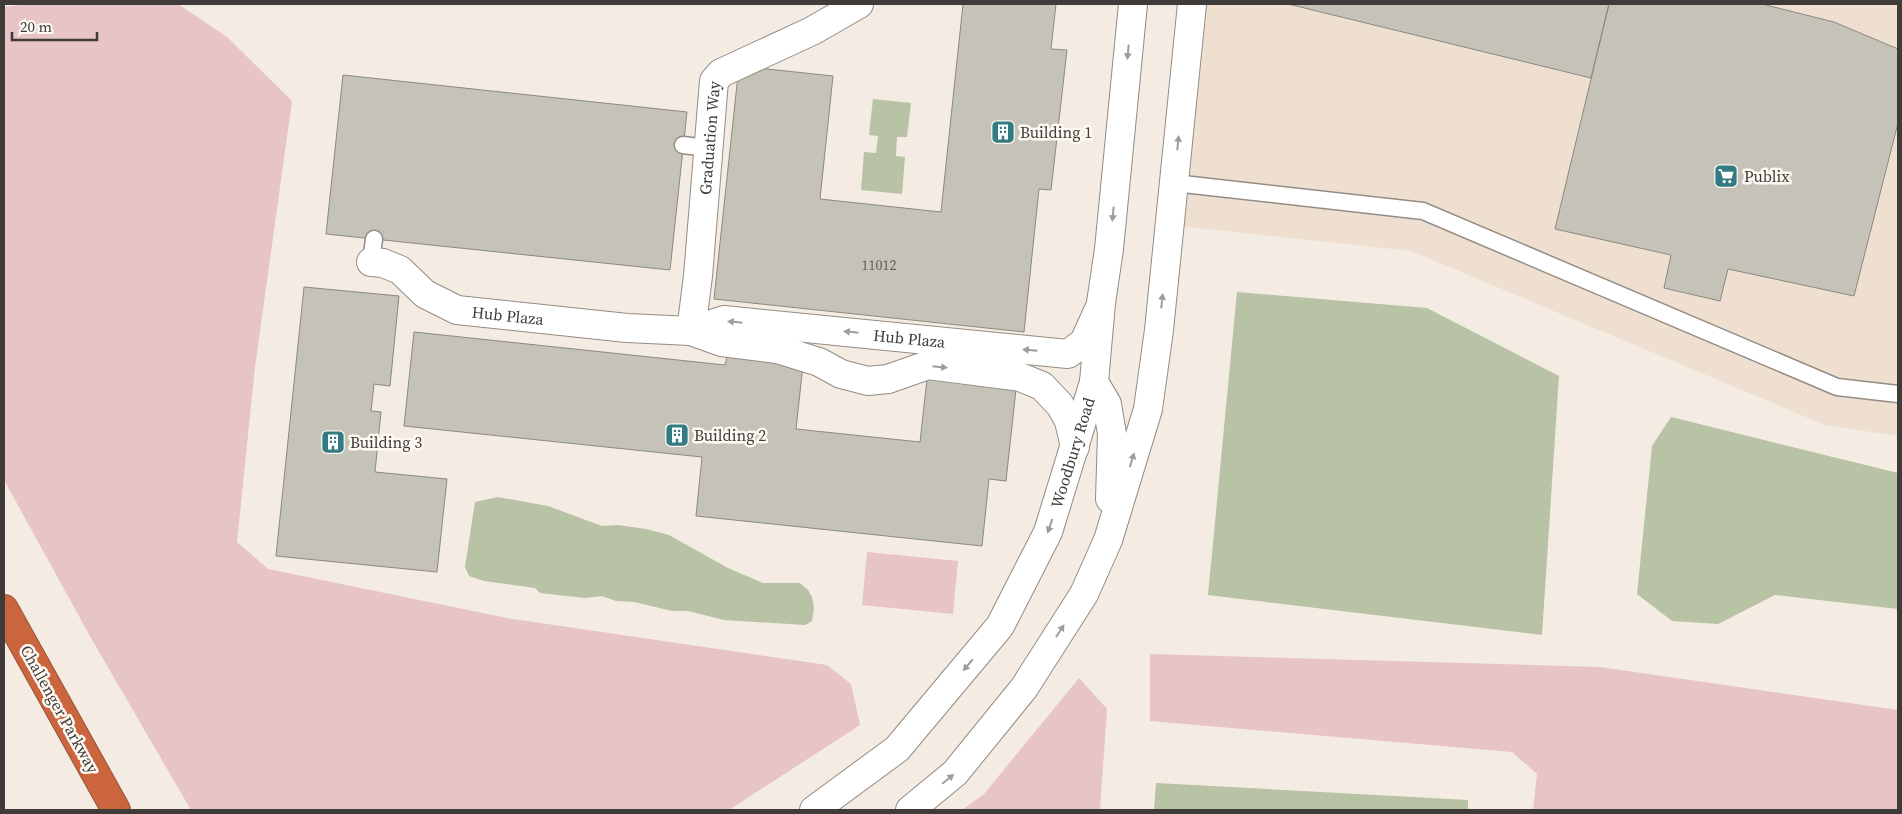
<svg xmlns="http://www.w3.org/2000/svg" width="1902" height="814" viewBox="0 0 1902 814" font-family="'Source Serif 4',serif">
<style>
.built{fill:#eedfd1}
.green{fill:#e7c4c6}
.water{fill:#b8c2a4}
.building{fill:#c5c3b8;stroke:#8b897f}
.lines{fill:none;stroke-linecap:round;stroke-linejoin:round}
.service-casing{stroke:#948c84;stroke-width:19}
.minor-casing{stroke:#948c84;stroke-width:30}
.tertiary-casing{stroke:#948c84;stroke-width:30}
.motorway-casing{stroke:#99563c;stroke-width:30}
.service{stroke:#fff;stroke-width:16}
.minor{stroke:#fff;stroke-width:28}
.tertiary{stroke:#fff;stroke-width:28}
.motorway{stroke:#ca653e;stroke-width:28}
.oneway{fill:#9f9d9c}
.labels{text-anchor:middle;stroke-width:5;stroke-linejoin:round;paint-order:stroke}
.number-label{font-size:14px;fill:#605d58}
.poi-label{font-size:16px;fill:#3f3b38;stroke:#fef9f3;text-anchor:start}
.street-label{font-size:16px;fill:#3f3b38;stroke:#fef9f3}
</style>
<rect width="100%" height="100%" fill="#f4ebe2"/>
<path class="built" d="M1199,4h699v432l-73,-11 -414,-174 -233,-25z"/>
<path class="green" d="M28,4h150l49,33 65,64 -37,266 -18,175 31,27 239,49 320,47 24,19 9,41 -131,85h-538l-100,-172 -87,-158v-473z
M867,552l91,9 -5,53 -91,-9z
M1150,654l450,13 298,43v100h-365l4,-36 -25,-22 -362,-31z
M1079,678l28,31 -7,101h-138l22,-16z"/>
<path class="water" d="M873,99l38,4 -4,34h-10l-1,19 9,1 -3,37 -41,-4 3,-38 12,1 2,-17 -9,-1z
M1237,292l190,16 132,68 -17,259 -334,-40z
M1671,417l227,56v136l-123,-14 -57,29 -46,-3 -35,-27 15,-148z
M498,497l50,9 54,20 16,-1 28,4 23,6 59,33 35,15h37l8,7 4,7 2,11 -2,13 -7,4 -81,-5 -36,-9h-16l-38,-9 -18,-1 -14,-5 -17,2 -45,-5 -5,-5 -51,-7 -15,-5 -4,-9 10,-65z
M1156,783l312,17v10h-314z"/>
<path class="building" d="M963,4h93l-5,45 16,1 -16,140 -12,-1 -15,143 -310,-33 25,-233 94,10 -13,123 121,13z
M1288,4h321l-18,74z
M1609,4h153l72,18 64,27v74l-44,173 -126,-27 -8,32 -56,-13 7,-33 -116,-26z
M343,75l344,37 -17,158 -344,-36z
M304,287l95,9 -9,90 -16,-2 -3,27 10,1 -6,60 72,7 -10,93 -161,-16z
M414,332l311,33 2,-8 76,8 -7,64 124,13 7,-63 89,10 -10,92 -17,-2 -7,67 -286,-30 6,-59 -298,-31z"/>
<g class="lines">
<g class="service-casing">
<path id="service" d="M683,145l24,3
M1174,183l249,28 414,176 61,7
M371,262l3,-23"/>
</g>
<g class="minor-casing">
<g id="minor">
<path id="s1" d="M371,262l12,1 17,7 25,24 32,16 170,18 64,3 31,11 55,7 42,13 22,12 27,7 20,-2 40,-14 92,12 22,9 18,19 9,16 6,26"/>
<path id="s2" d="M691,331l33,-11 344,34 16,-12 15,-33"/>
<path id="s3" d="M691,331l7,-55 16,-195 7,-8 91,-42 47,-27"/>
</g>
</g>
<g class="tertiary-casing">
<g id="tertiary">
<path d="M1094,382l13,22 5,30 -2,65"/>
<path id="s4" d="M814,810l83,-61 103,-123 48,-94 46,-150 7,-79 8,-54 24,-245"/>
<path d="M910,810l45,-37 69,-85 60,-94 24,-54 40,-131 11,-79 33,-326"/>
</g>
</g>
<g class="motorway-casing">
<path id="motorway" d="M4,609l112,201"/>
</g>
<use href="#service" class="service"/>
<use href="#minor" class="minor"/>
<use href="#tertiary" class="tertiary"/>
<use href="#motorway" class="motorway"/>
</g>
<defs><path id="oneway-solid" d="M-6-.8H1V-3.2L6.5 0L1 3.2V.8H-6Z" transform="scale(1.25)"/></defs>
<g class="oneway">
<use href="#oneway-solid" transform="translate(1128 52) rotate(95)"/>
<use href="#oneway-solid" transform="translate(1178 143) rotate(-84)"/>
<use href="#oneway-solid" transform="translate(1113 214) rotate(95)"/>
<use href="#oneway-solid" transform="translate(1162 301) rotate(-84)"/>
<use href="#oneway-solid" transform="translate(735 322) rotate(-174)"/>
<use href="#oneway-solid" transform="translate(851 332) rotate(-174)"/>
<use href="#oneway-solid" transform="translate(1030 350) rotate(-175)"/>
<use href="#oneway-solid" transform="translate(940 367) rotate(6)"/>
<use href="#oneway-solid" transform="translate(1132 460) rotate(-73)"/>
<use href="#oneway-solid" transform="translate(1050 526) rotate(109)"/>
<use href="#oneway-solid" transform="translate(1060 631) rotate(-57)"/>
<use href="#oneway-solid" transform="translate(968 665) rotate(130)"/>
<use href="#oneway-solid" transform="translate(948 779) rotate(-39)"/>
</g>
<defs>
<g id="building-square" transform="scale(1.25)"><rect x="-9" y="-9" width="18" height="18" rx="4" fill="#337b82" stroke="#fef9f3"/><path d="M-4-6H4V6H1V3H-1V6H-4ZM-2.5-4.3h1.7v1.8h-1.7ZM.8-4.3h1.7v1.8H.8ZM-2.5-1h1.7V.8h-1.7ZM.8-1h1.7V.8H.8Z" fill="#fff"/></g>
<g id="supermarket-square" transform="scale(1.25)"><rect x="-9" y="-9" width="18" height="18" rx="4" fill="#337b82" stroke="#fef9f3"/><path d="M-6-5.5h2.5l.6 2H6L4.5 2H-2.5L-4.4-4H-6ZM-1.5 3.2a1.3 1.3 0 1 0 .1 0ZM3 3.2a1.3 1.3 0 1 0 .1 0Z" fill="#fff"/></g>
</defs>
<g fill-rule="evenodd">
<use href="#building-square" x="1003" y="132"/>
<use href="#supermarket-square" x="1726" y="176"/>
<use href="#building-square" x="677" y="435"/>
<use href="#building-square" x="333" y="442"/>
</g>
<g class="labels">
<g class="number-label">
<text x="879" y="270">11012</text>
</g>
<g class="poi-label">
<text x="1020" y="138">Building 1</text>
<text x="1744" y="182">Publix</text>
<text x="694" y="441">Building 2</text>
<text x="350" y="448">Building 3</text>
</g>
<g class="street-label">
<text dy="6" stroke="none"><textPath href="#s3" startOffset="194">Graduation Way</textPath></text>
<text dy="6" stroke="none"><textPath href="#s1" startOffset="152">Hub Plaza</textPath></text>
<text dy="6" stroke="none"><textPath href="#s2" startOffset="221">Hub Plaza</textPath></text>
<text dy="6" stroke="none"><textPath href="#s4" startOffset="452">Woodbury Road</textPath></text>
<text transform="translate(60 709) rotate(61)" y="6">Challenger Parkway</text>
</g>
</g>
<rect width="1902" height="814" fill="none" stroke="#3f3b38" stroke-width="10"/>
<path d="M12 32v8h85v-8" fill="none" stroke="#3f3b38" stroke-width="2.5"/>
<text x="20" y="32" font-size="15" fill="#3f3b38" stroke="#fef9f3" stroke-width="4" paint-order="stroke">20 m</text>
</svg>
